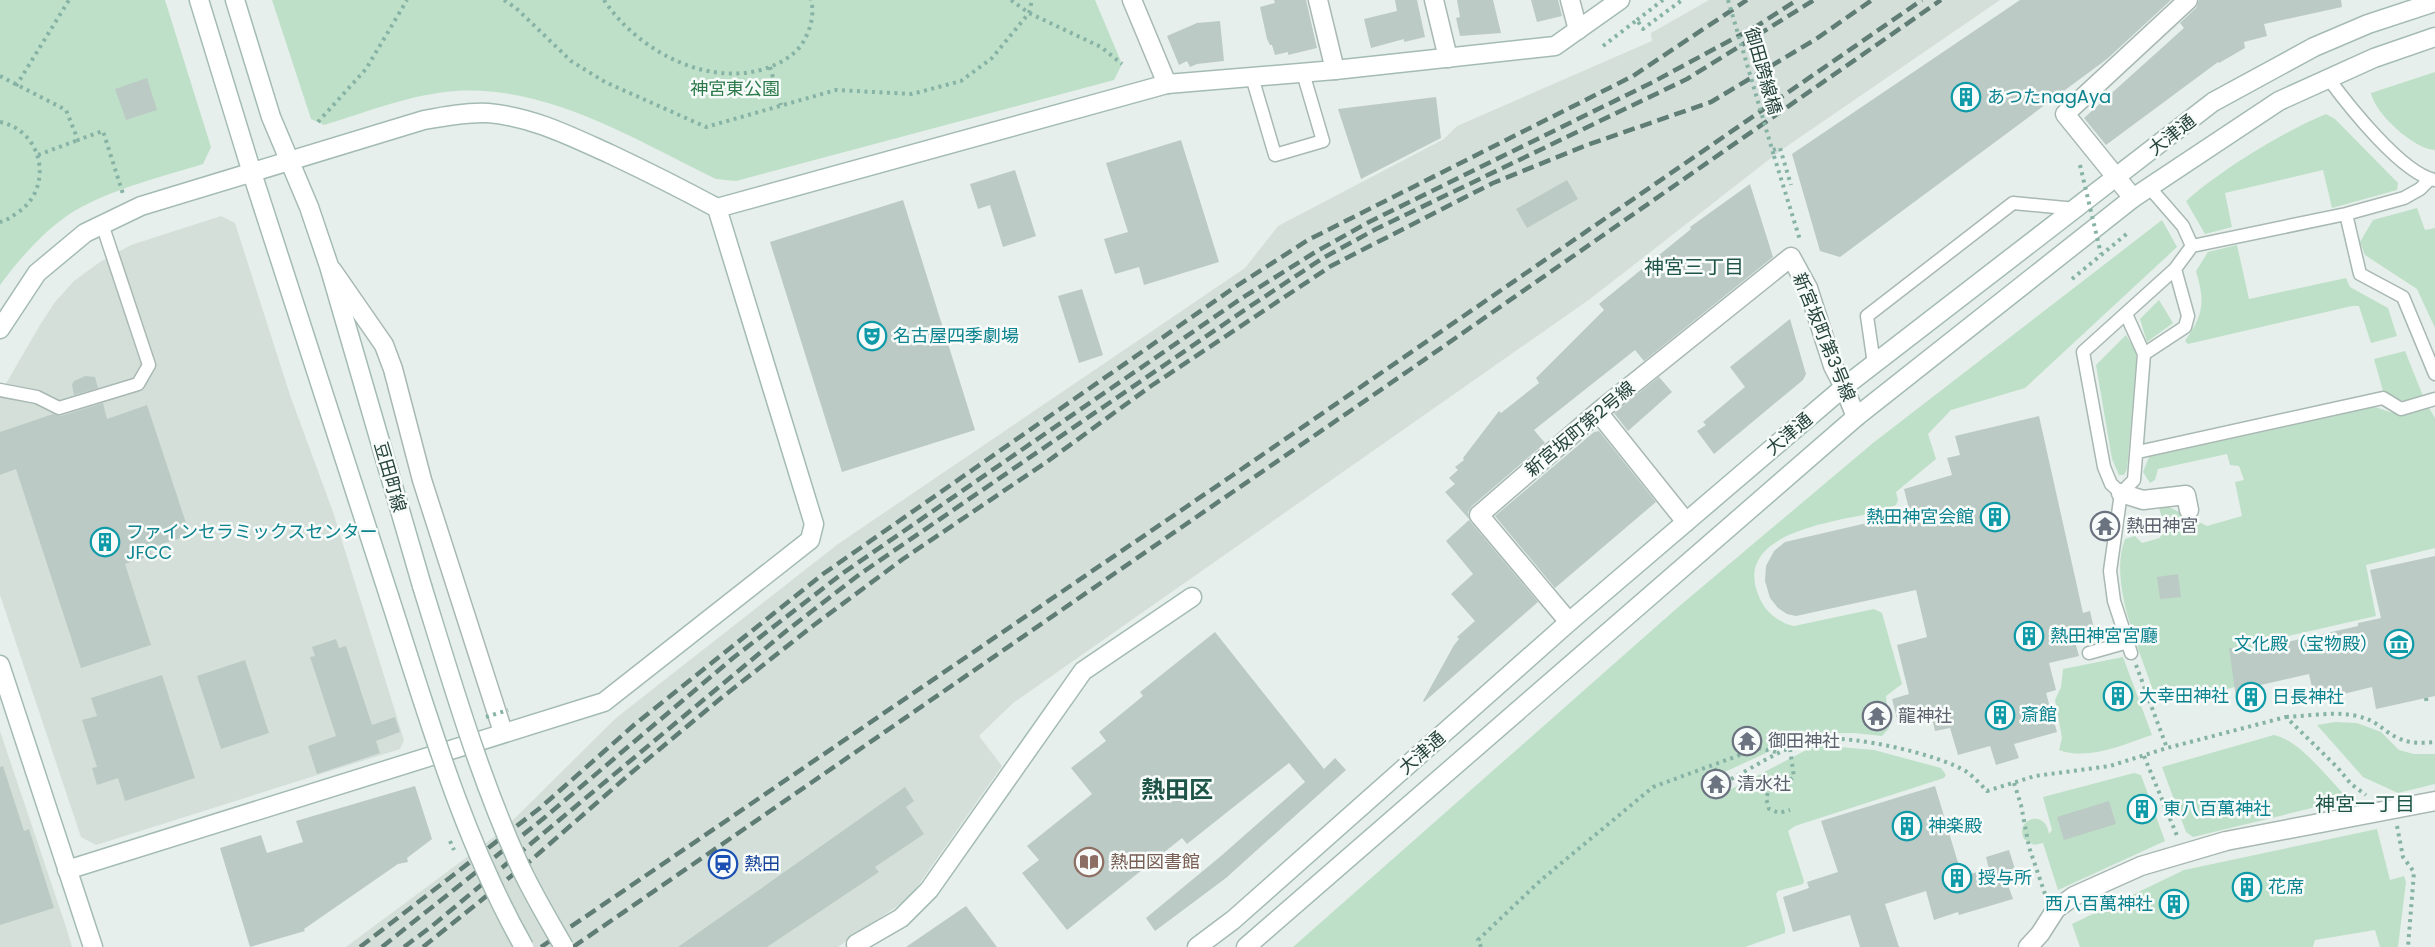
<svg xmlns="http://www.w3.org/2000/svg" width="2435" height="947" viewBox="0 0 2435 947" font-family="Poppins,'Noto Sans JP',sans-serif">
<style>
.built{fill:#d4dfda}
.green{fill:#bfe0c8}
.building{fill:#bbcac4}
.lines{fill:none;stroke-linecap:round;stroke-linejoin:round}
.lane-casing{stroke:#a8b8b2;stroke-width:15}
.street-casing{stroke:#a8b8b2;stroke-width:21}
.secondary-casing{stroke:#a4bbb3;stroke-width:21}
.path{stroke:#86b3a5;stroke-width:4;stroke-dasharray:3 4.5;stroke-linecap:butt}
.lane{stroke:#fff;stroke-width:12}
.street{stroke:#fff;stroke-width:18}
.secondary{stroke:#fff;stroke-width:18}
.rail{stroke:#5f7d75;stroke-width:4.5;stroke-dasharray:12 6;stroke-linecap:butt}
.secondary-bridge-casing{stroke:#a4bbb3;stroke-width:21;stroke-linecap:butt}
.path-bridge{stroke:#86b3a5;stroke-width:4;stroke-dasharray:3 4.5;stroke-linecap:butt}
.secondary-bridge{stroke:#fff;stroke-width:18}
.labels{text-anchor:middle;stroke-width:5;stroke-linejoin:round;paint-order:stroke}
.street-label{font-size:18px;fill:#24423a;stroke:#f7fbf9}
.park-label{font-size:18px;fill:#2d7a4b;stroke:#f7fbf9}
.culture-label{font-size:18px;fill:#0d838f;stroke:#f7fbf9;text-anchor:start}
.worship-label{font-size:18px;fill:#5b616d;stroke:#f7fbf9;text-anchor:start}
.education-label{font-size:18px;fill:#785e54;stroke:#f7fbf9;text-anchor:start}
.transit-label{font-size:18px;fill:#164399;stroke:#f7fbf9;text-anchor:start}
.neighbourhood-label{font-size:20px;fill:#1f5548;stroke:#f7fbf9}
.district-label{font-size:24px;font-weight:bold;fill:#1f5548;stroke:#f7fbf9}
</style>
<rect width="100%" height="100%" fill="#e6efeb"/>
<path class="built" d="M1709,0h291l-220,151 -190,148 -577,404 -34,33 23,30 -92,131 -72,50h-492l156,-116 114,-113 222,-174 407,-276 33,-42 166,-87 13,-13 195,-85 -1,-8z
M221,216l14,7 55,172 43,117 71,228 -4,9 -304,96 -15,-8 -81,-242v-201l40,-69 15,-23 19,-21 26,-19 31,-17z
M0,731l66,196 6,20h-72z"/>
<path class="green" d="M0,0h165l46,147 -8,17c-42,13 -88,24 -127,46 -30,18 -55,47 -76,75z
M272,0h823l27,64 -8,16 -378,101 -20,-2c-80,-39 -168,-94 -260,-88 -45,3 -89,21 -132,34l-13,-6z
M2435,72v78c-21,-1 -60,-36 -64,-57z
M2326,114l9,5 63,64 -1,7 -65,18 -9,-38 -98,23 7,34 -27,7 -19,-33c33,-30 98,-70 140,-87z
M2417,208l8,22 10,-2v100l-18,-39 -52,-34 -5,-13 13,-22z
M2162,220l15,27 -152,141 -74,22 -23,24 8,25 -40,33 2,8 -2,5 -14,6c-40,10 -149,19 -124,83 6,17 19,28 36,32l80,-17 8,4 20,71 -16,12 3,32 -7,8 -28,-3h-35l-27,8 -65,30 -21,5 -3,9 4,9 4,3 7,-1 98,-51 58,5 67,18 5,7 -2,3 -149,48 -7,5 16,50 -1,3 -25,7 -2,3 9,34v5l-40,14h-452l383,-338 197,-166z
M2237,245l12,54 97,-21 4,9 38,21 9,28 -26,7 -12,-37h-7l-164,38 -3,-3c19,-27 20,-39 11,-70l12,-19z
M2159,300l14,23 -26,19 -7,-23z
M2126,335l10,17v12l-9,105 -3,6h-5l-7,-16 -16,-94z
M2405,351l18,45c-20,7 -23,6 -40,-5l-9,-32z
M2375,407l27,9 27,-8 6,10v130l-69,17 10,51 -110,25 -3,29 -28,17 -64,15 -17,-9c-14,-42 -46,-110 -29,-154l10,-3 7,7 18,-5 4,-13 -7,-24 50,25 35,-10 -7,-34 9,-2 -5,-14 -9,-1 -3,-11 -69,15 -3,11 -5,3 -7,-11 6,-15z
M2123,657l29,78c-28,9 -63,26 -93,15l3,-12 -7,-38 6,-13 2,-18z
M2335,722l22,1 24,9 18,18 15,4h21v30l-37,9 -35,-16 -46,-52z
M2274,735c25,5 50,39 69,58l2,7 -152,37 -7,-5 -24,-65z
M2134,773l7,2 24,66 -107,49 -15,-47 -9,2 -10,-6c-10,-21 22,-30 25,-5l3,-4 -9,-33z
M2377,829l13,51 14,-4 2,6 -8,65h-18l-5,-17 -60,10 -2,7h-233l-8,-23 112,-54z"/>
<path class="building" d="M1274,0h32l11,48 -29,7v-3l-13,3 -3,-10h-2l-3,-6 -7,-32 15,-4z
M1395,0h22l8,37 -21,5v-3l-33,9 -7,-29 33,-8z
M1457,0h36l8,33 -41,3 -4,-18 4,-1z
M1531,0h27l4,16 -25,6z
M2020,0h151l-64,59 -267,198 -20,-6 -28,-97z
M2199,0h142l1,7 -78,17 3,12 -23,6 1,6 -26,15 -1,-1 -112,83 -22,-27 100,-90 -4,-5 16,-15z
M1220,21l4,40 -27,3 -7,3 -3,-6 -8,4 -12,-29 30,-13z
M147,78l10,32 -31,10 -11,-31z
M1436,97l5,41 -80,41 -23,-70z
M1181,140l38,122 -75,23 -5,-18 -24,7 -11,-35 24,-7 -22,-69z
M1015,170l21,66 -33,11 -13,-42 -12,4 -8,-25z
M1567,180l11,19 -51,29 -11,-19z
M1750,184l23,73 -129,104 -9,-11 -101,80 11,13 -73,63 -4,6 1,7 -24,-27 10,-8 -6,-6 9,-8 -3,-3 9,-7 -1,-2 36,-47 2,2 38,-30 -3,-5 68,-68 -5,-6 92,-75 -1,-2z
M903,200l72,230 -133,42 -72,-230z
M1082,289l21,66 -24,8 -21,-67z
M1790,319l16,55 -3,6 -89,74 -17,-23 9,-6 -3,-3 42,-35 -15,-20z
M85,376l10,1 3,11 -24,7 -2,-10 2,-4z
M1659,377l13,15 -44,39 -14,-18z
M103,403l4,16 40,-14 43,130 -40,13 2,7 -27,9 26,81 -70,23 -65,-199 -16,6v-43l53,-18 8,2z
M2039,416l44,197 7,-2 5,22 -21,5 5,18 -30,7 7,27 -10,3 11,39 -43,12 5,14 -23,7 -6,-19 -32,9 -8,-27 -15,3 -3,-13 -33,8 -7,-27 17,-5 -12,-49 30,-8 -11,-47 -120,26 -9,-2 -9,-6 -8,-10 -5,-17 1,-15 8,-15 11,-9 125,-29 -6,-24 48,-14 -5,-17 13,-3 -5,-19z
M1599,431l57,71 -101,86 -60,-72 99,-84z
M1469,520l69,82 -114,100 -1,-1 31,-56 5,-6 -2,-2 18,-16 -24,-27 22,-20 -27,-33z
M2435,556v140l-59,13 -4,-22 -57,14 -6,-27 -57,13 3,13 -18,5 -8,-57 17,-2 1,5 111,-25v-3l23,-5 -11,-48z
M2178,574l3,23 -21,2 -3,-22z
M1215,632l109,137 11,-11 11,12 -120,108 -71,53 -9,-13 75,-62 84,-74 -16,-19 -102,81 -5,-6 -115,92 -45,-57 17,-13 -12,-14 65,-52 -21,-26 35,-27 -7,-9 44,-36 -3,-4z
M336,639l3,9 7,-2 26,79 23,-8 5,15 -24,9 4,12 -63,21 -9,-28 28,-10 -26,-79 5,-1 -3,-9z
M245,660l24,73 -48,16 -24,-73z
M162,675l33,103 -70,23 -7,-23 -21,7 -5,-17 5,-1 -15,-47 15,-4 -6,-18z
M2124,682l7,22 -20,6 -6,-22z
M3,766l21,65 5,-2 25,79 -54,17v-158z
M415,786l17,53 -25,19 1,4 -10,2 -94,65 1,2 -55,16 -30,-99 41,-13 6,18 36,-11 -7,-21z
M1935,786l27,90 27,-7 -3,-12 23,-7 10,32 -11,3 5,14 -54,16 -1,-3 -24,8 -8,-29 -41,13 14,43h-39l-10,-32 -57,17 -10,-35 26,-9 -2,-6 31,-10 -17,-51z
M905,787l9,14 -8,6 18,27 -49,33 4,5 -112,75h-89z
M2109,801l7,23 -52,16 -7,-23z
M966,906l31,41h-91z"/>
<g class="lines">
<g class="lane-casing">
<path id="lane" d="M1252,77l23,78 48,-14 -20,-68
M2328,78c20,27 74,96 107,102
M2346,214l14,60 43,23 32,77
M2192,246l154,-32 58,-16 16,-9 10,-10
M2144,354l41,-27 3,-11 -13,-47
M1874,364l-7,-48 146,-113 63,6
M0,390l37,7 22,11 79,-24 11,-19 -47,-141
M2138,452l245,-54 18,11 34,-10
M2121,493l13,-13 10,-126 -18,-40
M2089,653l39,-11
M2131,653l-17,-52 -4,-30 11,-78 -10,-9 -7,-17 -21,-115 92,-83 17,-23 -9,-20 -34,-39"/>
</g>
<g class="street-casing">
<path id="street" d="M1132,0l35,84
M1318,0l17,70
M1434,0l14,58
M1570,0l8,30
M2133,198l-68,-84 123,-114
M332,270l52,75 9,24 29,111 81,252
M1598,412l88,110
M2121,493l22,7 43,-5 3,15
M1569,622l-90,-107 119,-103 193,-155 17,31 25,78 11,21 12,30
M2028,947l12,-13 16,-25 18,-13 67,-30 85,-25 209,-40"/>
</g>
<g class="secondary-casing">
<path id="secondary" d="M199,0l53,173 137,423
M235,0l36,117 38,90 20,59 93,320
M0,329l37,-56 48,-40 56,-27 283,-86c21,-4 43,-8 64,-7 45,4 82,23 122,41 36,17 72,35 107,54l450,-124 168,-14 220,-24 65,-46
M0,665l93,282
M67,870l537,-168 206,-162 4,-16 -97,-316
M859,947l-3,-3 45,-26 28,-28 154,-219 109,-74
M1197,947l36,-27 336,-298 275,-235 369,-285 101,-55 54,-23 67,-22
M1246,947l610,-530 277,-219 146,-97 95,-43 61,-21"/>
</g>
<path class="path" d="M504,0l12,8 55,53 34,21 101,45 130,-37 76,4 49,-13 31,-23 37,-45 3,-13
M604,0c32,49 101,87 160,69 15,-5 29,-12 38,-25 8,-13 13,-29 9,-44
M1011,0l18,13 72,34 21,17
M1637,20l26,-20
M1603,46l34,-26 6,9 39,-29
M770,67l11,38
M0,76l66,34 12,30 25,-9 20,63
M16,86l53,-86
M0,122c44,9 54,67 17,91 -6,4 -11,8 -17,9
M318,122l48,-53 41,-69
M1773,150l7,-2 11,37
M38,155l40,-15
M1774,156l26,84
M2072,279l57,-47
M2136,665l31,83
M2426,698l1,6
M2286,717c23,-1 48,-6 71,-1 22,5 24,14 41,22 12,6 24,5 37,4
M1790,749l4,28 -9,7 -16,6 -3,8 3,11 10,4 11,-3
M2144,756l34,82
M1731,779c27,-14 58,-36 88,-40 33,-4 120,15 148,33 7,5 14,13 20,19l48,-15 75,-10 57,-18 119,-31 51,50 14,17 15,11
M2014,783l7,22 8,42 16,47
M1705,786l-1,-11 13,-6
M2397,826l6,31 11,15 -6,75
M450,841l4,9
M1481,947l-3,-7 63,-60 112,-93 106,-39 21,5"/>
<use href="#lane" class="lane"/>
<use href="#street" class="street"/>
<use href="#secondary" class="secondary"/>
<path class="rail" d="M360,947l180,-139 94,-83 189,-151 412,-287 73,-47 325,-164 114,-76
M382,947l162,-129 189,-160 110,-85 399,-275 75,-47 52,-29 284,-140 104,-56 40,-26
M404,947l28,-21 353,-294 75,-58 386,-265 77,-51 53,-29 311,-150 127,-79
M423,947l107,-86 101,-88 89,-74 94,-74 89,-66 145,-98 103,-75 180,-120 162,-83 94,-38 124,-43 105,-63 56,-39
M541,947l692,-472 689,-475
M573,947l838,-578 530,-369"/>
<g class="secondary-bridge-casing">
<path id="secondary-bridge" d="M422,586c29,93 56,187 96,276 13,29 30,57 46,85
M389,596c39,120 73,241 135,351"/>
</g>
<path class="path-bridge" d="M1728,0l46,156
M2080,165l21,89
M486,717l22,-7"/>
<use href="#secondary-bridge" class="secondary-bridge"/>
</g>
<defs>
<g id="building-ring" transform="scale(1.5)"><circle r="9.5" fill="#f7fbf9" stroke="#0f9aa8" stroke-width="1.5"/><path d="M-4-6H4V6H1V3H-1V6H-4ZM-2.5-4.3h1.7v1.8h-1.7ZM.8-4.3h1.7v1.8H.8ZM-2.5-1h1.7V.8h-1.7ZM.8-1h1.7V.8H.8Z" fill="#0f9aa8"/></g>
<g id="theatre-ring" transform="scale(1.5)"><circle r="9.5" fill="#f7fbf9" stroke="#0f9aa8" stroke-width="1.5"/><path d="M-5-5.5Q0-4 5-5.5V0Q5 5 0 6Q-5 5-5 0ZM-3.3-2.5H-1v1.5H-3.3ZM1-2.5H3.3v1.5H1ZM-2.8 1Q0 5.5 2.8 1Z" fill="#0f9aa8"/></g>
<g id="temple-ring" transform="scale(1.5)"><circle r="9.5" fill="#f7fbf9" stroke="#6b7280" stroke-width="1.5"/><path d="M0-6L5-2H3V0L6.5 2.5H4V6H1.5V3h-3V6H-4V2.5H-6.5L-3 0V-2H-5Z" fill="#6b7280"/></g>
<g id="museum-ring" transform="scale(1.5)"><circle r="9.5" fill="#f7fbf9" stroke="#0f9aa8" stroke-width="1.5"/><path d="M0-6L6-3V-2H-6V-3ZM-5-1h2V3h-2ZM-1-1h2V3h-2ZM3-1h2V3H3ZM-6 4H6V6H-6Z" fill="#0f9aa8"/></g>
<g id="library-ring" transform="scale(1.5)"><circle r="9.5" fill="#f7fbf9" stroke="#8d6e63" stroke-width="1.5"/><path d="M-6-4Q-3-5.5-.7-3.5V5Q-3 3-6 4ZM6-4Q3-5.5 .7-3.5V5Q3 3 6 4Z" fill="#8d6e63"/></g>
<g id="station-ring" transform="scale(1.5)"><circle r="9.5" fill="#f7fbf9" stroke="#1a4fb4" stroke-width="1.5"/><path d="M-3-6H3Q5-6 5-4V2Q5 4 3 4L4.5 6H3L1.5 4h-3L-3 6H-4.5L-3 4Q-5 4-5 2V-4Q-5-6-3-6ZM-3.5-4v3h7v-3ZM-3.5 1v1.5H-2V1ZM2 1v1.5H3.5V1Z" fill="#1a4fb4"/></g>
</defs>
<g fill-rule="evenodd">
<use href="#building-ring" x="1966" y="97"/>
<use href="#theatre-ring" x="872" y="336"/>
<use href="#building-ring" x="1995" y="517"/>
<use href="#temple-ring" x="2105" y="526"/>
<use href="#building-ring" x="105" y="542"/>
<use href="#building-ring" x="2029" y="636"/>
<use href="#museum-ring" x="2399" y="644"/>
<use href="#building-ring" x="2118" y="696"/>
<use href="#building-ring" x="2251" y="697"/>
<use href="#building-ring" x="2000" y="715"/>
<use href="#temple-ring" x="1877" y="716"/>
<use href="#temple-ring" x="1747" y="741"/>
<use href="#temple-ring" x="1716" y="784"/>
<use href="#building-ring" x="2142" y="809"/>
<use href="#building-ring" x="1907" y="826"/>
<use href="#library-ring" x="1089" y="862"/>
<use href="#station-ring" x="723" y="864"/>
<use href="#building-ring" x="1957" y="878"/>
<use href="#building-ring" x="2247" y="887"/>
<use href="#building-ring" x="2174" y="904"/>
</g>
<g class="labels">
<g class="street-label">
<text transform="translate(1763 71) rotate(74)" y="6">御田跨線橋</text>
<text transform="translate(2172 135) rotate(-38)" y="6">大津通</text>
<text transform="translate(1824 337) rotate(68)" y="6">新宮坂町第3号線</text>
<text transform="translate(1580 429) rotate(-40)" y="6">新宮坂町第2号線</text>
<text transform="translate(1789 434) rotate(-40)" y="6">大津通</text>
<text transform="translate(390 477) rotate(74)" y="6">豆田町線</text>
<text transform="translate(1422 753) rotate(-41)" y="6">大津通</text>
</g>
<g class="park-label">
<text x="735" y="95">神宮東公園</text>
</g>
<g class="culture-label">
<text x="1987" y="103">あつたnagAya</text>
<text x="893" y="342">名古屋四季劇場</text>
<text x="1974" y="523" text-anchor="end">熱田神宮会館</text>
<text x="126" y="538">ファインセラミックスセンター<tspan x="126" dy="21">JFCC</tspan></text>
<text x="2050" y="642">熱田神宮宮廳</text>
<text x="2378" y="650" text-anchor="end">文化殿（宝物殿）</text>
<text x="2139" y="702">大幸田神社</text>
<text x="2272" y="703">日長神社</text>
<text x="2021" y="721">斎館</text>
<text x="2163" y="815">東八百萬神社</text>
<text x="1928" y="832">神楽殿</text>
<text x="1978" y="884">授与所</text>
<text x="2268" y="893">花席</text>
<text x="2153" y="910" text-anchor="end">西八百萬神社</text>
</g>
<g class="worship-label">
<text x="2126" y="532">熱田神宮</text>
<text x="1898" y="722">龍神社</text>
<text x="1768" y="747">御田神社</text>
<text x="1737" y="790">清水社</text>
</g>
<g class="education-label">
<text x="1110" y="868">熱田図書館</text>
</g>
<g class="transit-label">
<text x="744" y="870">熱田</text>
</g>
<g class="neighbourhood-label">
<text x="1694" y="274">神宮三丁目</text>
<text x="2365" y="811">神宮一丁目</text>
</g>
<g class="district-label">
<text x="1177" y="798">熱田区</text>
</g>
</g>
</svg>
